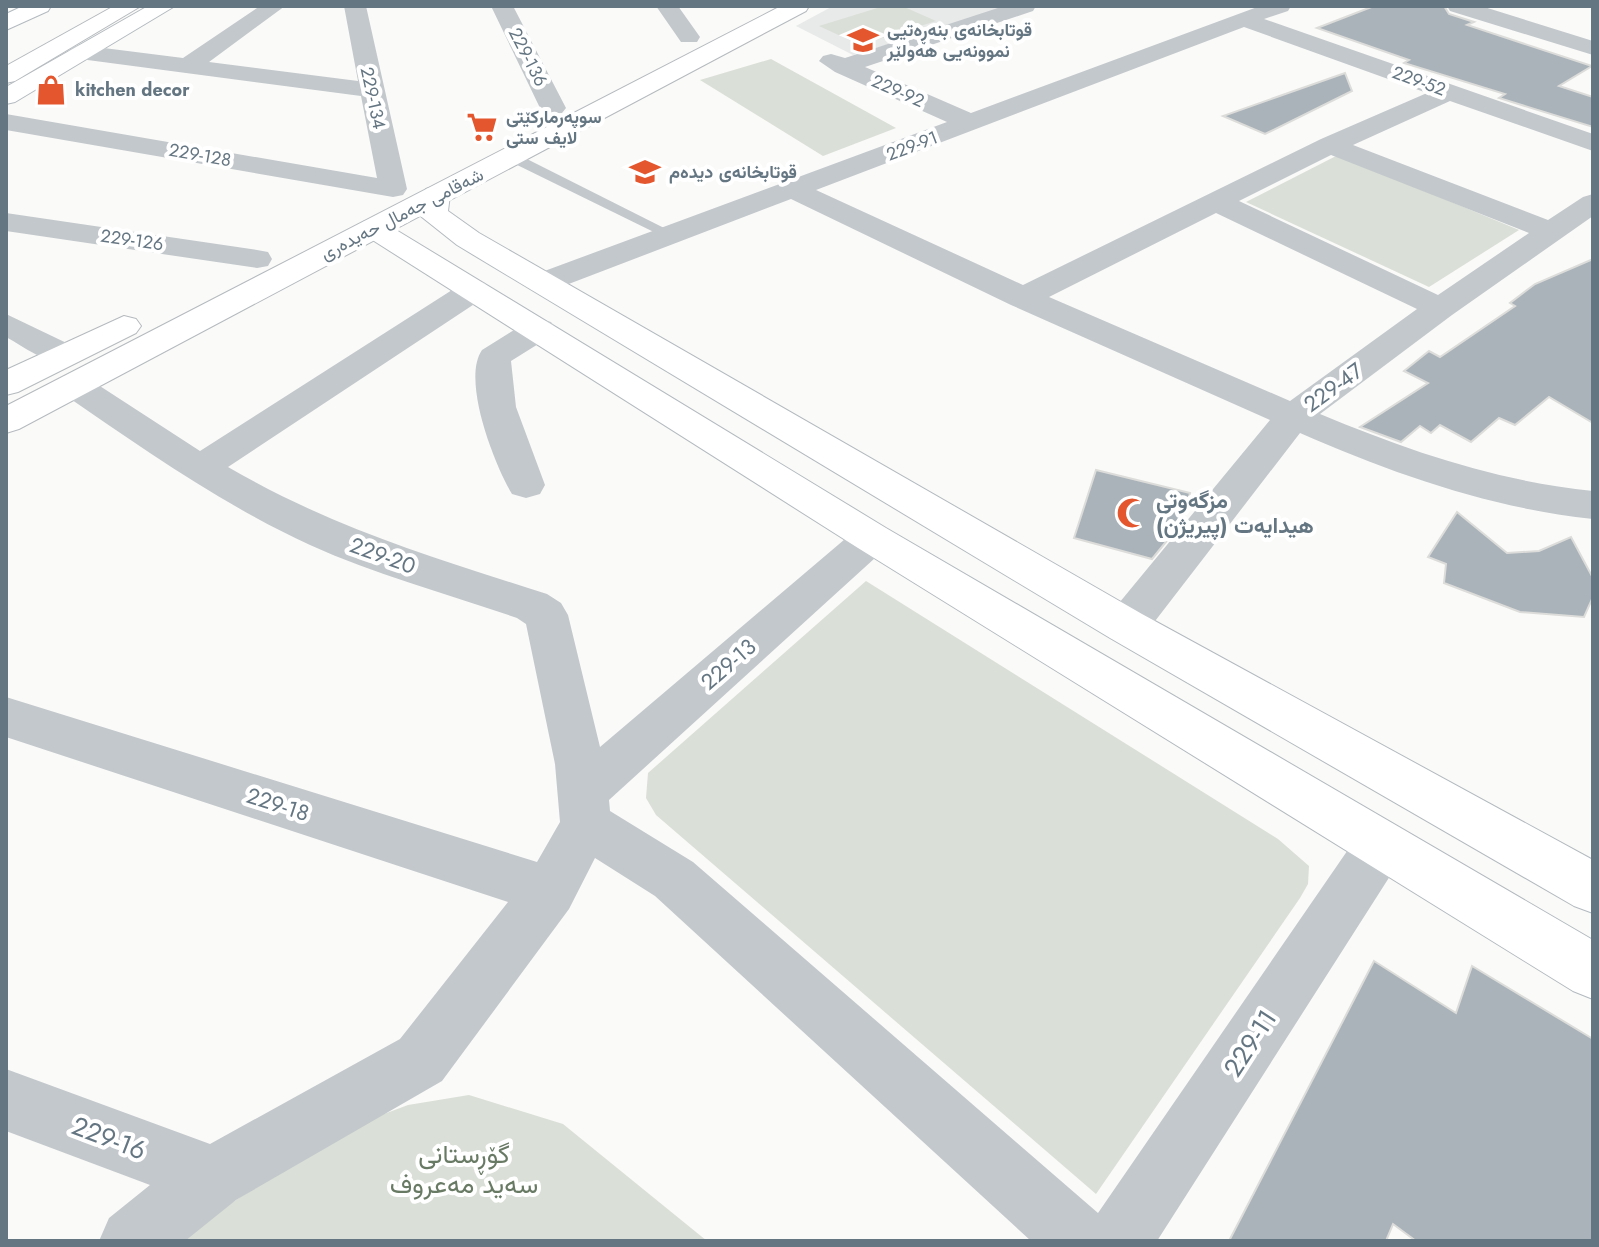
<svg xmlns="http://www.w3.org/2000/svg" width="1599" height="1247" viewBox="0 0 1599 1247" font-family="Jost,Vazirmatn,sans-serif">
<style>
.built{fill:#e8e9e9}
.green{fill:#dadfd7}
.building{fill:#aab3b9;stroke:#dcdcda;stroke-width:2}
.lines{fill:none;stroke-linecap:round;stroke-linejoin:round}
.secondary-casing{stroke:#b3babf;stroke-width:2}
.primary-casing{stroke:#b5babe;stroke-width:2}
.highway-casing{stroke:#b4b9bd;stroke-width:2}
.lane{fill:#c3c8cc;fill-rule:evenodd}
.street{fill:#c3c8cc;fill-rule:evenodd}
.secondary{fill:#fff;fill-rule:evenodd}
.primary{fill:#fff;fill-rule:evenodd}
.highway{fill:#fff;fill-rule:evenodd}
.labels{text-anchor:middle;stroke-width:8;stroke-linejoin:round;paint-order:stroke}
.far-poi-label{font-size:18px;font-weight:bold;fill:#657683;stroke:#fff;text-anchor:start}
.far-street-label{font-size:18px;fill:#657683;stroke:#fff}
.street-label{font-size:22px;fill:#657683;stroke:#fff}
.poi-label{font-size:22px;font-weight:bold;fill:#657683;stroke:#fff;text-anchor:start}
.near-street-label{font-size:26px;fill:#657683;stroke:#fff}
.near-park-label{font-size:26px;fill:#687a64;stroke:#fff}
</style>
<rect width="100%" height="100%" fill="#fafaf8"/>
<path class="built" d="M833,6h182l-162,49 -57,-29z"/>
<path class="green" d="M884,6h18l34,15 -76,24 -41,-19z
M771,59l125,69 -73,28 -123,-76z
M1338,155l181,75 -90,57 -183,-85z
M866,581l412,258 31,27 -1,18 -8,14 -204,296 -440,-379 -10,-17 2,-25z
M469,1095l94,29 144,117h-535l180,-115 56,-21z"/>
<path class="building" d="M1374,6h70l5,8 25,8 -7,3 125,41 -33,20 34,11v30l-94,-29 6,-4 -101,-31 5,-3 -92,-32z
M1345,73l7,18 -87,43 -42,-18z
M1593,259v164l-44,-26 -34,28 -16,-7 -28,24 -31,-17 -9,8 -11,-7 -19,16 -41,-15 68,-44 -24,-12 25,-20 11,6 75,-51 -5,-3 25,-19z
M1096,470l94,23 -7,28 -31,38 -78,-21z
M1457,512l50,41 32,-2 32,-14 22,41v19l-9,20 -64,-5 -76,-29 2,-19 -18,-7z
M1374,961l82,52 16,-47 121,73v202h-177l-23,-17 -7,17h-157z"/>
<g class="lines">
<g class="secondary-casing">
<path id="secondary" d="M23,6h28l-3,5 -42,19v-16z
M148,6h27l-160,96 -9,2v-17z
M436,186l10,3 4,6 -2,16 31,22 663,381 451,246v53l-19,-7 -464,-268 -653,-393 -39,-31 8,-25z
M373,219l10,3 503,306 707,412v59l-20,-8 -715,-443 -495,-314 -5,-6 5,-6z"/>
</g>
<g class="primary-casing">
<path id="primary" d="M781,6h28l-3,5 -787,418 -13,4v-27z
M124,316l12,3 5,7 -5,7 -118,59 -12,3v-25z"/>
</g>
<g class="highway-casing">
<path id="highway" d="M114,6h27l-126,75 -9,2v-17z"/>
</g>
<path class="lane" d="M507,154h10l161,81 -7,4 -5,-1 -159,-78z"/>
<path class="street" d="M260,6h25l-76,56 149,19 -14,-75h22l41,183 -4,6 -10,2 -387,-67v-16l371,64 -16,-82 -281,-37 -8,-2 -4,-5 4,-5 8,-2 103,13z
M491,6h22l53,102 -4,5h-18l-4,-5z
M656,6h22l22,31 -3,5h-16z
M1004,6h32l-3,5 -168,56 106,46 289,-107h31l-3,5 -24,8 329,115v17l-143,-50 -97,44 195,75 35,-23 10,-3v22l-141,99 -132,99c89,37 176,67 273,77v28c-103,-11 -199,-45 -293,-86l-158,205 -16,5 -16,-5 -6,-12 6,-12 160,-194 -259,-115 -220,-106 -238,91 -11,2 -11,-2 -5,-7 5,-7 416,-154 -112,-50 -16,-11 4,-5 8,-2 14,4zM1244,27l183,66 -106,46 -298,146 -207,-95zM1331,155l198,78 -91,62 -199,-94zM1216,213l201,96 -127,92 -241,-104z
M1447,6h34l112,35v14l-143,-44z
M6,213l251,37 11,2 4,7 -4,7 -11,2 -251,-37z
M474,280l11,3 5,7 -5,7 -257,170c107,62 204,90 319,127l14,9 7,12 32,132 258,-219 14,-5 14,5 6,10 -6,10 -277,252 1,11 83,51 405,351 265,-385 18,-7 18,7 8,17 -8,17 -242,379h-126l-376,-345 -60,-38 -26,51 -127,172 -206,119 -51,41h-86l10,-23 41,-33 -144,-54v-62l204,75 190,-105 108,-137 -502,-165v-40l531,165 23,-40 -5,-58 -29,-140 -9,-6c-69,-24 -141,-43 -207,-73 -89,-41 -168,-97 -248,-152l-6,-8 6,-8 12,-3 12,3 114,74 263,-168z
M6,314l71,34 5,7 -5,7c-25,7 -49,-13 -71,-25z
M539,319l12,3 5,7 -5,7 -40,25 5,46 29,78 -5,9 -14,4 -14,-4c-17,-28 -51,-114 -30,-144l45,-28z"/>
<use href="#secondary" class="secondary"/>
<use href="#primary" class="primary"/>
<use href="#highway" class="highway"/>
</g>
<defs>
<g id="school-bare" transform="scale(2.4)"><path d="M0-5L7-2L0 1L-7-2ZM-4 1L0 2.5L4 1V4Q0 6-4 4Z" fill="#e4572e" stroke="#fff" stroke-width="2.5" paint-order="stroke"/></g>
<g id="shop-bare" transform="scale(2.4)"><path d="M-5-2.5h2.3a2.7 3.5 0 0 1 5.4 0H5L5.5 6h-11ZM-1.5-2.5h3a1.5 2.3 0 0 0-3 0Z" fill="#e4572e" stroke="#fff" stroke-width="2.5" paint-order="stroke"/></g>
<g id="supermarket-bare" transform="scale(2.4)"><path d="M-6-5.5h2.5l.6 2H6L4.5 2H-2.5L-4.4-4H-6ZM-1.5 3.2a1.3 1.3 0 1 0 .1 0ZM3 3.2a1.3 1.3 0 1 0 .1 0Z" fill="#e4572e" stroke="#fff" stroke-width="2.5" paint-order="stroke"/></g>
<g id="mosque-bare" transform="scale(2.4)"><path d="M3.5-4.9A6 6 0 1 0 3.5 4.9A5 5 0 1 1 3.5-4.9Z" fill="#e4572e" stroke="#fff" stroke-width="2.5" paint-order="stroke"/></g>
</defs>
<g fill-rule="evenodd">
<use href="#school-bare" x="863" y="40"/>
<use href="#shop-bare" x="51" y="90"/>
<use href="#supermarket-bare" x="482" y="127"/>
<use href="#school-bare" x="645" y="172"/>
<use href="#mosque-bare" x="1132" y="513"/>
</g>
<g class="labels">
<g class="far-poi-label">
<text x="887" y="36">قوتابخانەی بنەڕەتیی<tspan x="887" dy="21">نموونەیی هەولێر</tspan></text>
<text x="75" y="96">kitchen decor</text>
<text x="506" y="123">سوپەرمارکێتی<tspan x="506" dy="21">لایف ستی</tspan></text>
<text x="669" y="178">قوتابخانەی دیدەم</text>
</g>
<g class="far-street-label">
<text transform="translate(528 57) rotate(63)" y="6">229-136</text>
<text transform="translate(1419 81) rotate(20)" y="6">229-52</text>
<text transform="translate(898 91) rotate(24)" y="6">229-92</text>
<text transform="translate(373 98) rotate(78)" y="6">229-134</text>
<text transform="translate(912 146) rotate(-21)" y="6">229-91</text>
<text transform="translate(200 155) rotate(10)" y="6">229-128</text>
<text transform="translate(402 214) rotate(-27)" y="6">شەقامی جەمال حەیدەری</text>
<text transform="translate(132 240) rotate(8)" y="6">229-126</text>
</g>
<g class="street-label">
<text transform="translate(1333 387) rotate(-36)" y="8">229-47</text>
<text transform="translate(383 555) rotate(20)" y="8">229-20</text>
<text transform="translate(728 664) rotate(-41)" y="8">229-13</text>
<text transform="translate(278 804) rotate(18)" y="8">229-18</text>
</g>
<g class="poi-label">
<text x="1156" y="508">مزگه‌وتی<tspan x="1156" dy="25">هیدایه‌ت (پیریژن)</tspan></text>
</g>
<g class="near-street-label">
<text transform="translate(1250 1043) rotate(-57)" y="9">229-11</text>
<text transform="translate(109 1138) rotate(21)" y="9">229-16</text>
</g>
<g class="near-park-label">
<text x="464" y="1163">گۆڕستانی<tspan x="464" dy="30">سەید مەعروف</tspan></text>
</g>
</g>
<rect width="1599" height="1247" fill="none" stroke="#657683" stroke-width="16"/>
</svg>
